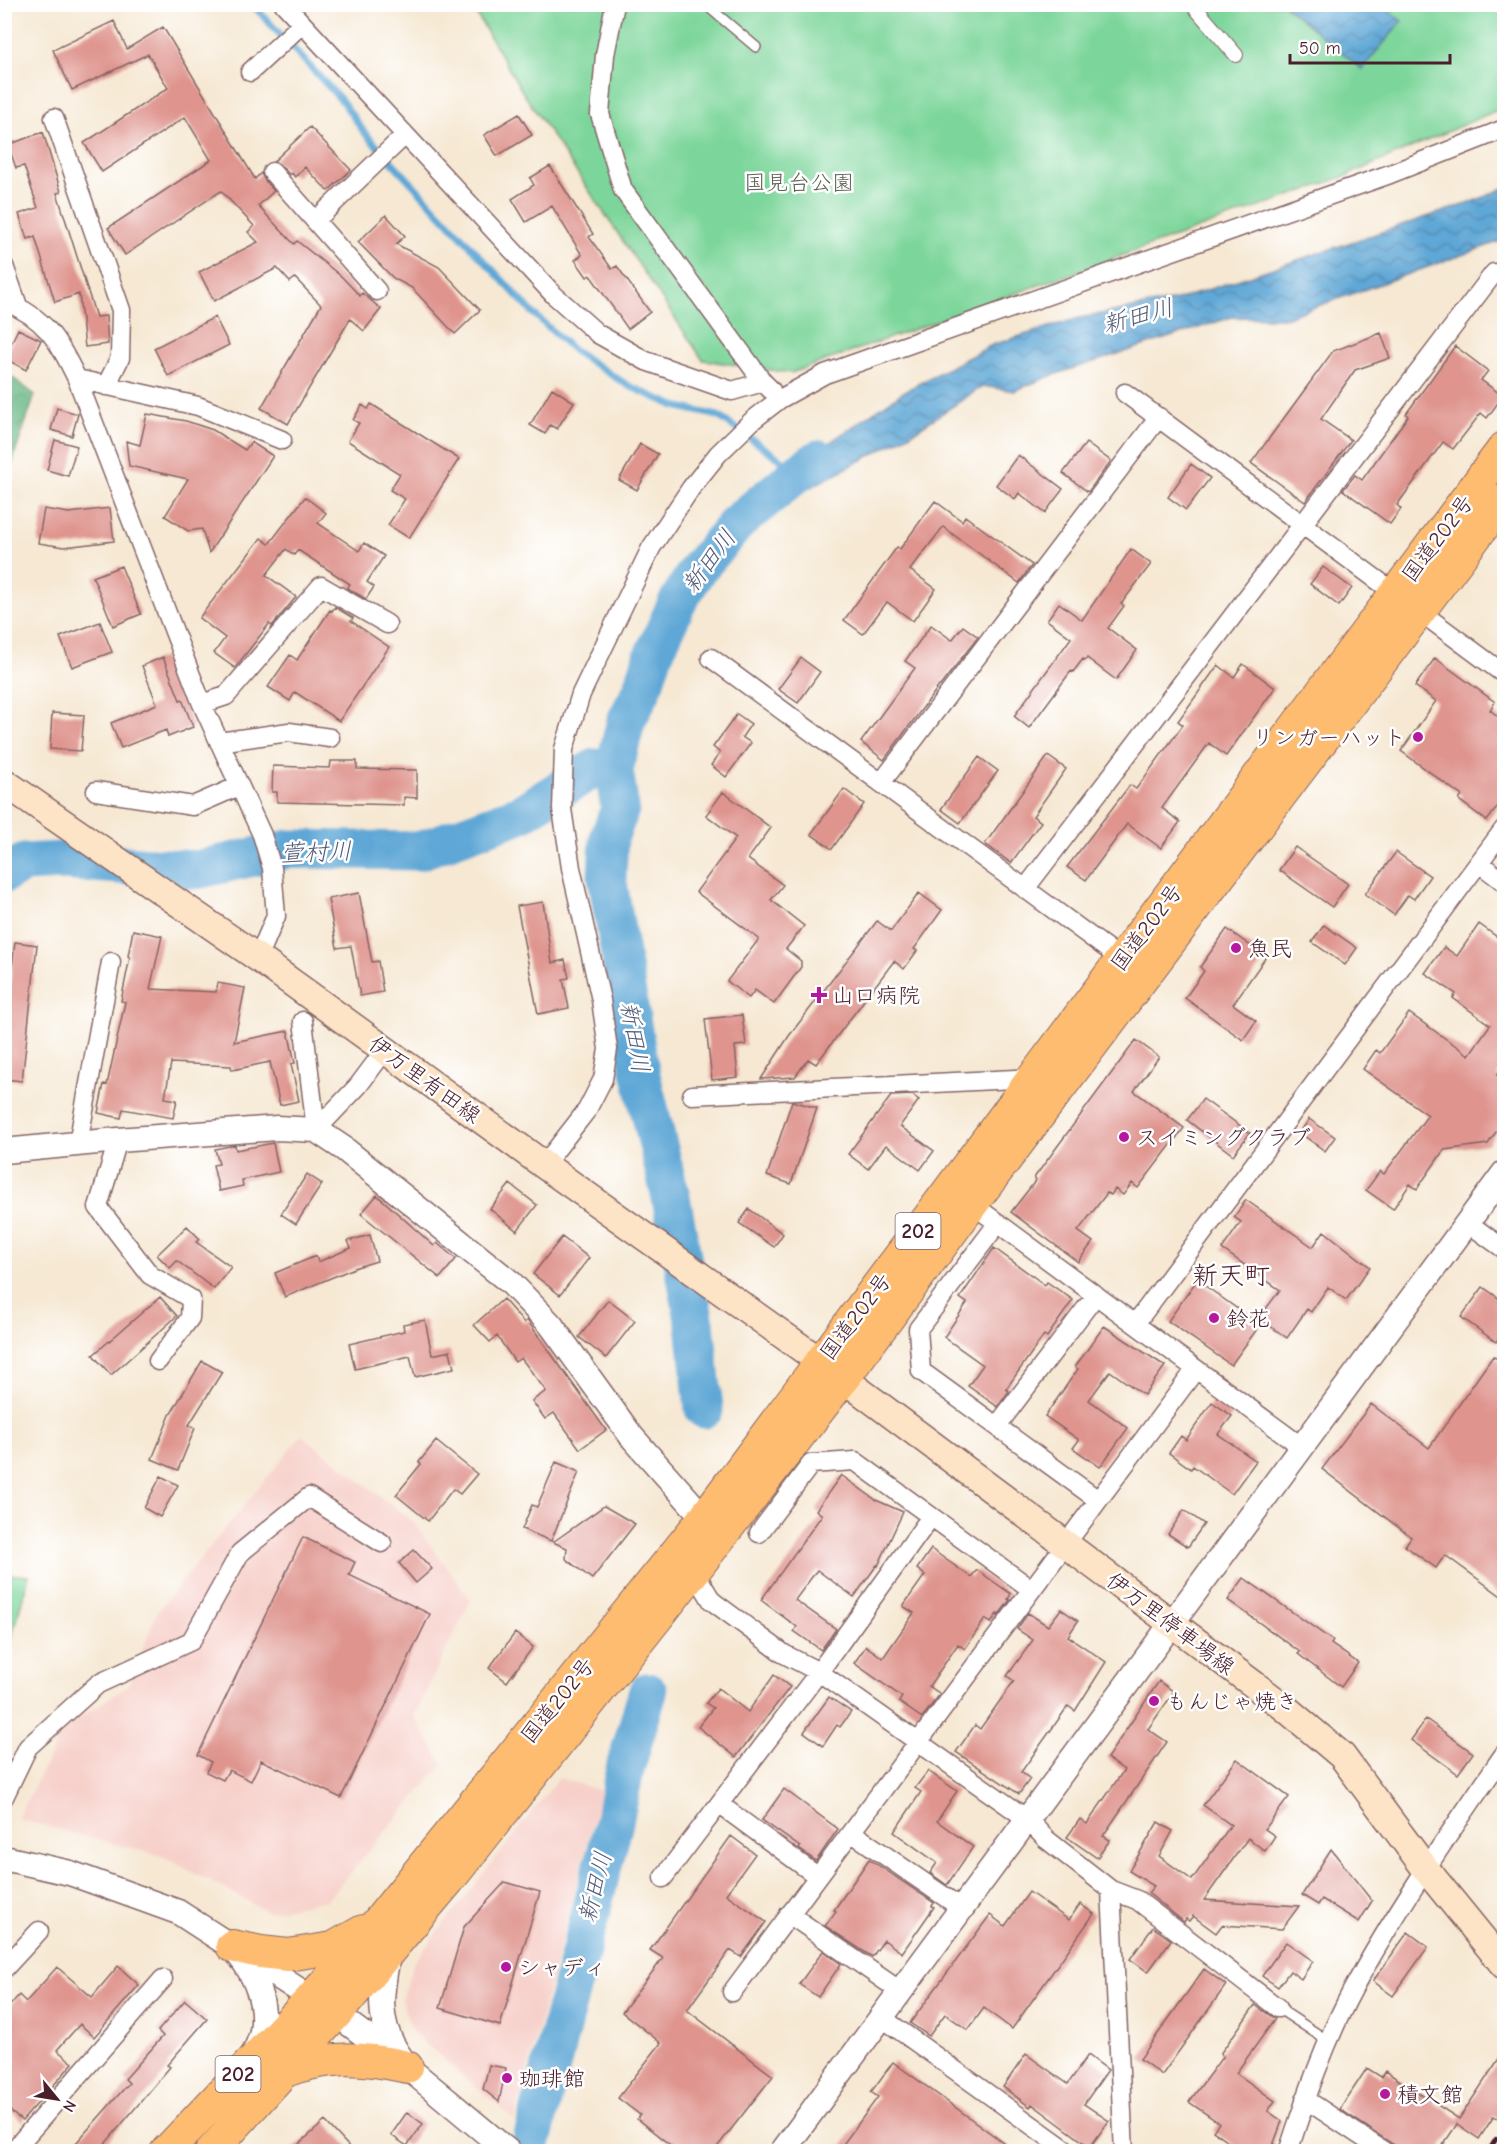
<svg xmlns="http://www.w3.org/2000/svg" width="1509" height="2156" viewBox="0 0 1509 2156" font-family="'Comic Neue','Klee One',sans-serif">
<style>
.built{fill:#f7d0ca}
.forest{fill:url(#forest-crowns);stroke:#586a56;stroke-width:1.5}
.green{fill:#7cd59a;stroke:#637a62;stroke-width:1.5}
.water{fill:url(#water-waves);stroke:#546380;stroke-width:1.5}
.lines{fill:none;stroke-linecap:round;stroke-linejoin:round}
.stream{stroke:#5fa7d6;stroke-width:7}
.river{stroke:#5fa7d6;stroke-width:39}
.building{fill:#df948e}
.service-casing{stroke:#866566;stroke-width:12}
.pedestrian-casing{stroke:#866566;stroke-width:16}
.minor-casing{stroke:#866566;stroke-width:21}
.tertiary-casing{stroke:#866566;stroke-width:27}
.secondary-casing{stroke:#866566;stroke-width:30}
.trunk-casing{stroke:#866566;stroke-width:34}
.service{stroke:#fff;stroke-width:9}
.pedestrian{stroke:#fff;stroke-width:14}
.minor{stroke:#fff;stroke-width:18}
.tertiary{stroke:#fff;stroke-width:24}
.secondary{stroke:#fee4c6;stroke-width:27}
.trunk{stroke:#fdbc70;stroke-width:32}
.rail{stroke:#4a1f2b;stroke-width:4.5}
.poi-dot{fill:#b5179e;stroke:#fff;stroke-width:2}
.labels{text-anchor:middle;stroke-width:5;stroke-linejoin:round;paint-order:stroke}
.shield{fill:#fff;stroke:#80626b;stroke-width:1.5}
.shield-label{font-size:21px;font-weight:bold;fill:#4a1f2b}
.park-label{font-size:22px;fill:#5c5f52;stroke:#fff}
.street-label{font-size:22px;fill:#4a1f2b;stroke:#fff}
.poi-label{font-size:22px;fill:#4a1f2b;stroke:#fff;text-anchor:start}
.water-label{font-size:24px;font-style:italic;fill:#535c78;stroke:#fff}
.quarter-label{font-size:26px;fill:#4a1f2b;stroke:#fff}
</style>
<defs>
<pattern id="forest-crowns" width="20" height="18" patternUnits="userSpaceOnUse" patternTransform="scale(1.5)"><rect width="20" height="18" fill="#65b682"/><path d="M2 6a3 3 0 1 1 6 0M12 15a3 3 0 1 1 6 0" fill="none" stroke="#55936b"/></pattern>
<pattern id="water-waves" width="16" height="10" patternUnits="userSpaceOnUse" patternTransform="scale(1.5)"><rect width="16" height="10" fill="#5fa7d6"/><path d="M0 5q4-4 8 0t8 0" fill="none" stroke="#5087ae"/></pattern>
</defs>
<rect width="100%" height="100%" fill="#fff"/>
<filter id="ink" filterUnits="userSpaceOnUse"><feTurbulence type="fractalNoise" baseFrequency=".0167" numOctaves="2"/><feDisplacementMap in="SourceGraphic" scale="12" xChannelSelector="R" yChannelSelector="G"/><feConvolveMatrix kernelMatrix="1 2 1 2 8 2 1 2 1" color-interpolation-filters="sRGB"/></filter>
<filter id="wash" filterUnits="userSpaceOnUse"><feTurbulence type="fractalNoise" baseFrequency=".008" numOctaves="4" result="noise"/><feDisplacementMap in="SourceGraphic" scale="24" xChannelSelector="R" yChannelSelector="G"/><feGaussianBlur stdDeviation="1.35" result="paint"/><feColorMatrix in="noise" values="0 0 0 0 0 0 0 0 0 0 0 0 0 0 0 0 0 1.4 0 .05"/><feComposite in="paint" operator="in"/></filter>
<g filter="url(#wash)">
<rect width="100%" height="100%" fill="#f6e8d3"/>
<path class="built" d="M302,1435l111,87 58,78 -57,116 29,48 -116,136 -59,12 -106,-56 -145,-37 47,-91 64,-42 29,-74z
M559,1778l42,13 -87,329 -102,-88 -11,-32 13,-38z"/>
<path class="forest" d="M5,372l30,23 -26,76h-5z"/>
<path class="green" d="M471,5h1033v102l-158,69 -555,197 -88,-13 -181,-269z
M5,1574l24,2 -24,84 -1,-86z"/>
<path class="water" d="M1284,5h97l21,16 -40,48z
M1504,188v52l-220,78 -52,-1 -179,58 -39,16 -31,-5 -74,49 -117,62 -15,-5 3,-14 18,-14 107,-73 87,-46 87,-27 98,-18 298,-99z"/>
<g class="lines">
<path class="stream" d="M252,4l90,97 22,31 169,181 41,38 55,35 46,20 43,10 81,56"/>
<path class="river" d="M4,874l20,-11 38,-2 134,9 93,-21 130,2 101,-37 75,-46 19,2
M704,1409l-9,-85 -24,-126 -31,-127 -33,-194 2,-39 11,-29 -6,-39 12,-49 16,-31 11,-34 24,-53 20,-33 41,-48 61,-50 20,-13
M529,2152l84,-326 13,-61 22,-73"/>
</g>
<g id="blocks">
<path class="building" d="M114,21l13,28 36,-22 92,152 6,-6 3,6 10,12 -16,15 36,38 3,-3 45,36 18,19 2,-3 19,16 -17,22 -14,-12 -62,105 -27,-16 60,-103 -26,-27 -5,4 -13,-14 -63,33 -15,-29 59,-30 -10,-10 6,-6 -33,-35 -96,64 -17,-27 103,-68 -26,-43 -83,55 -18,-29 84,-55 -20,-34 -76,36 -19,-40z
M519,114l13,21 -35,21 -13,-21z
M310,127l41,43 -23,21 -23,-24 -10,10 -3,-4 -2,2 -10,-10 -6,-4z
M43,132l18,60 -4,1 39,124 10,-1 2,28 -23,3 -6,-53 -24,8 -20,-65 -8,2 -8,-25 19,-6 -14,-42 -8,2 -8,-23z
M550,166l43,68 -4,3 23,32 5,-3 33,46 -22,17 -38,-54 -3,2 -12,-17 7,-5 -30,-49 -26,16 -14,-23 22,-14 -4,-7z
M386,215l19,21 -9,8 43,23 41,43 -25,24 -43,-46 -19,-10 -35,-36z
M215,317l14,28 -61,31 -14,-28z
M18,329l23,11 -15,30 -22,-12z
M1381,333l9,25 -35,12 -34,49 30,21 -46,62 -54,-39 82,-112z
M1455,346l33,25 -7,9 22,16 -16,22 -6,-5 -28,36 -10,-7 -46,63 4,4 -11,15 -47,-34 12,-15 7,5 46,-64 -2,-2z
M552,388l22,14 -17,27 -7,-4 -5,9 -15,-9z
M371,404l88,55 -50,79 -21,-13 17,-26 -15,-9 10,-16 -52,-33 11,-18 -6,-3 9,-15 6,4z
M57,408l21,6 -6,22 -21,-6z
M147,414l39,7 27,9 32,20 6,-8 22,14 -64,97 -7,-24 -14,2 -23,-15 23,-37 -59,-13 -3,-25 14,4z
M55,440l22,6 -9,30 -21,-6z
M1086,443l25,18 -23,31 -25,-19z
M640,444l18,10 -21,36 -18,-10z
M1018,455l45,34 -18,24 -26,-20 -4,6 -19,-14z
M1191,464l19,14 -24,32 -18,-13z
M305,497l21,16 -8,10 41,28 5,-8 20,13 -17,26 7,5 -8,12 -19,-11 3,-4 -52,-34 -4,5 -8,-6 -20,26 30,22 -24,29 -3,-2 -34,44 -21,-15 11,-15 -26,-20 62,-80 8,6z
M935,501l27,20 3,-5 67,49 -13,18 -76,-56 -33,43 26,19 -23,32 -26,-19 -24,32 -19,-14 53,-73 3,2z
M110,508l4,33 -50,6 -26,-4 6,-34 25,4z
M1131,549l20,15 -30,40 3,2 -16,22 29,22 -21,30 -29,-22 -2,2 -2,-1 -10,13 -2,-1 -42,57 -15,-12 57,-78 -24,-18 12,-17 23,17z
M121,566l20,48 -28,12 -20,-49z
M1323,567l29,21 -13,18 -29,-22z
M335,607l18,11 -2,3 38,26 -50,74 -44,-29 -5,9 -22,-14 22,-32 7,5 33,-50 2,1z
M100,622l12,30 -40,15 -12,-30z
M931,625l21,15 11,-14 15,11 -38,49h-1l-55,74 -23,-18 54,-74 -10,-7z
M163,657l17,43 2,-1 11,28 -25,10 -2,-7 -45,18 -10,-25 46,-19 -15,-38z
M801,658l19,14 -22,31 -20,-14z
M1435,658l60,44 -5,8 14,11v77l-17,23 -28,-21 3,-4 -61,-45 35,-50 -21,-15z
M1243,664l32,24 -49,68 -17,-13 -47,65 18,14 -19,26 -34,-24 -41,56 -19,-13 63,-82 6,4 47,-64 -5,-4 40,-56 16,12z
M52,713l32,2 -3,36 -31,-2z
M737,714l14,10 -9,13 9,6 -25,34 -15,-12 9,-12 -7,-6z
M1048,756l18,13 -33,47 8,6 -30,41 -26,-19z
M979,757l19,14 -38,52 -19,-14z
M331,761h26v8l60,1v28l-13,-1v8l-127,-3v-10h-5l1,-26 57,2z
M844,789l20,15 -32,45 -21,-15z
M723,792l48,36 -23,31 35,26 -12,15 33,26 -18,23 15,12v6l-27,37 -19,-14 -6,8 -22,-17 32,-42 -63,-47 40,-54 -30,-23z
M1295,847l53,37 -16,23 -53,-37z
M1396,852l34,24 -16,23 -6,-4 -14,20 -29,-21z
M359,893l13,69 6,-1 5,31 -23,4 -9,-50 -14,2 -9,-49z
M919,893l23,17 -28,39 3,2 -13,18 -10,-8 -78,103 -8,-5 -13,18 -34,2 28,-43 88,-115 14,10z
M543,902l9,61 13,-3 4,18 -6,1 6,29 -31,6 -21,-108z
M1479,924l25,18v123l-7,10 7,5v40l-16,24 -44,6 -27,39 -7,-5 -17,25 -27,-19 14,-19 4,3 44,-59 -65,-46 13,-19 4,3 29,-40 60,42 21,-30 -37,-27 3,-4 -31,-21 19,-26 13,9z
M1324,925l33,23 -12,17 -33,-23z
M1227,929l39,28 -33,47 23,17 -13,19 -58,-42 19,-27 -4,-4z
M133,930l29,6 -12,53 66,3 2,-9 27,5 -11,54 54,-11 7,32 -4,1 8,37 -19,4 -10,-43 -38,8 -1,-4 -60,-3 -6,35 12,2 -4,18 -50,-9 -2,9 -23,-5 6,-29 3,1 18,-83 -4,-1 9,-44 -2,-1z
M15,942l22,3 -15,136 -18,-2v-46z
M742,1015l4,30 -11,1 3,31 -26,3 -7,-61z
M1136,1040l23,17 -25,34 50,37 -46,60 -6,-5 -9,12 -8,-6 -4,6 -4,-2 -29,38 15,11 -15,20 -67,-50 25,-32 -2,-2z
M912,1095l7,5 -19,26 34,25 -14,19 -34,-25 -18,24 -20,-15 43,-58z
M1203,1099l47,34 -17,22 -46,-35z
M792,1101l25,7 -26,76 -24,-8z
M1309,1119l26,18 -10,14 -25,-18z
M273,1143l6,29 -37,8 1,6 -24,5 -6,-26 6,-1 -4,-15 20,-4 1,5z
M307,1174l15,10 -26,40 -15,-10z
M510,1184l27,21 -20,26 -27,-22z
M377,1195l57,51 3,-3 19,16 -16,19 -79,-64z
M1246,1200l67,47 11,-16 46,36 -24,33 -18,-13 -17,25 -4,-3 -20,29 -28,-20 21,-28 -58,-41 19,-27 -7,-5z
M749,1209l34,25 -9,13 -35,-24z
M187,1226l13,13 -4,3 35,25 -17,22 -37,-28 -7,7 -13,-13z
M370,1235l7,26 -20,6 -72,30 -10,-24 41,-17 2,6 33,-14 -3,-7z
M562,1237l27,21 -29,37 -27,-21z
M994,1248l51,37 2,-3 26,18 -26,37 -3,-2 -38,54 3,2 -11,16 -30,-21 15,-21 -39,-28 23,-34 -7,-5z
M1197,1280l63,45 -29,40 -63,-44z
M1483,1287l21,15v28l-8,12 -35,-25z
M160,1297l17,19 -66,59 -18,-20z
M503,1299l21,24 3,-3 79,110 -26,19 -26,-36 -9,6 -13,-18 14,-10 -25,-33 -6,4 -18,-26 -7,6 -16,-17z
M608,1300l27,21 -29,37 -27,-21z
M425,1320l7,35 18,-4 4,17 -39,9 -5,-21 -55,13 -6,-25 55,-13 -1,-7z
M1104,1326l61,40 -21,29 -34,-24 -21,29 39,28 -28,39 -27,-19 6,-8 -34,-24 33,-47 -3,-2z
M1493,1356l11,8v234l-59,-43 -9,13 -31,-22 6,-9 -89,-68 49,-65 58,44z
M202,1361l20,11 -33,53 6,3 -17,42 -26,-11 18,-44z
M1212,1402l20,14 -14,18 38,27 -24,33 -39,-28 -2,3 -22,-16 12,-17 5,4z
M436,1441l41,33 -17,20 -7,-5 -25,32 -32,-26 25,-31 -2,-2z
M556,1462l23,10 -28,69 -29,-12 10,-24 5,2z
M841,1475l35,25 27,12 -25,54 -1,-1 -23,32 -37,-27 -22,30 41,29 -15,21 -27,-19 3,-4 -36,-27 61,-85 -6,-5z
M161,1476l17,9 -18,32 -16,-9z
M604,1506l31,18 -43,55 -26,-20 1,-11 -14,-6z
M1184,1510l20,14 -16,23 -20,-13z
M303,1537l52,25 -6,13 81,39 -89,184 -80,-38 -10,21 -22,-11 -6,10 -17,-8 5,-10 -13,-7z
M931,1549l40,28 6,-7 34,24 -3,5 2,1 -12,16 -1,-2 -6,9 -6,-4 -20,30 -7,-5 -29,42 11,8 -18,24 -23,-16 3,-5 -48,-34 12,-17 17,12 31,-45 -11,-7 22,-31 -8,-6z
M414,1550l18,19 -16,14 -17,-20z
M1244,1578l89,63 -2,3 27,19 -17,24 -43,-33 2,-2 -72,-52z
M1061,1609l17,12 -10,15 38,26 -31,49 -7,-5 -47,66 9,7 -11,15 -63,-42 19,-27 5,4 34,-48 -7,-5 26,-36 -16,-11 11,-16 20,13z
M515,1633l18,14 -26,35 -18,-14z
M774,1675l16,12 -54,70 -38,-30 15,-19 -7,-5 12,-15 30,24z
M1159,1681l15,11 -26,37 19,13 -64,94 7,4 -13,18 -30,-21 13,-18 7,5 37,-54 -17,-12z
M829,1697l22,15 -11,15 -3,-2 -14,21 -19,-14z
M1426,1719l47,34 -15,21 -47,-34z
M1237,1759l52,38 -24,32 10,7 -10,15 -17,-13 -44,62 95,6 -17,23 -60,-4 -6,8 -23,-17 -4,5 -3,-2 -2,3 -36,-29 6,-7 -25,-15 29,-49 15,9 -14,25 33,24 39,-55 -28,-20z
M928,1771l29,20 -20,30 36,26 -26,38 -17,-12 7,-10 -43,-31 27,-40 -6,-4z
M784,1789l54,40 -22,32 -17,-12 1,-2 -38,-27z
M731,1836l24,18 -29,40 40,28 -25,35 -11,-7 -43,60 86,66 -59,75h-36l-41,-32 3,-4 -22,-17 43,-55 -39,-31 41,-54 -13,-8z
M1331,1849l41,52 -13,21 -37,-23 -4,6 -16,-10z
M869,1859l65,44 -2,3 2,1 -32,46 -18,-13 -12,17 -47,-31 11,-15 -2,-1z
M505,1882l35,10 -40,134 -60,-18 24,-81z
M1029,1892l40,28 11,-16 14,10 -82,115 -28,-21 -16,22 -23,-16 -16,22 -19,-13 80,-108 15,11z
M1153,1927l18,13 -23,32 -18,-13z
M1408,1932l20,15 -35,49 -20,-15z
M1286,1942l27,19 -12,18 -11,-8 -12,16 -16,-11z
M823,1951l18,13 -23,33 -19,-13z
M118,1966l21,19 -45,52 -14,-13 -23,26 16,13 -51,58 -18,-15v-94l15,-17 7,7 31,-35 35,30z
M1204,1969l22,16 -64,90 -22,-16z
M185,2000l22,19 -40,46 3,2 -71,84h-30l60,-68 -4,-4 38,-43 -5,-5z
M1255,2005l20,14 -39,54 39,28 -7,10 14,10 -11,30h-29l-29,-20 6,-8 -30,-21 34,-46 -3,-2z
M1504,2051v72l-10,-7 -15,23 -22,-15 -18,27h-39l-9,-8 -51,-34 27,-41 14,9 4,-6 74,48z
M1026,2054l42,30 20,-29 20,15 -24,34 25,17 -19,26 -58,-43 -2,3 -27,-20z
M893,2062l122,89h-177l40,-54 -7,-5z
M489,2065l17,3 -7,34 -16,-13z
M407,2112l16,12 -16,22 -16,-11z
M325,2121l28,30h-62z"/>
</g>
</g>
<g filter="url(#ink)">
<use href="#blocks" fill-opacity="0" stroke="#866566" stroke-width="1.5"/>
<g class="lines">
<g class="service-casing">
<path id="service" d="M705,4l51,43
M1278,2008l50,33"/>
</g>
<g class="pedestrian-casing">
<path id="pedestrian" d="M1192,4l44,51"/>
</g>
<g class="minor-casing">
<path id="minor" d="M284,4l270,291 44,39 48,27 86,30 31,-9
M615,4l-10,51 -5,59 23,76 140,192 8,8
M250,72l52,-48
M54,118l67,192 -1,48 -14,28
M272,172l105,119
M315,221l90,-86
M4,266l14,40
M4,301c41,16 55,40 73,78l125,325 60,131 10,33 4,48 -18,42
M77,379l121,27 84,34
M1125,393l379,281
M711,658l410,301
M202,704l24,-8 95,-110 66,38
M219,742l70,-10 41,6
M881,783l278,-366
M96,791l97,15 46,-20
M1479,863l25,19
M1025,889l469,-616
M303,1021l13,109
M692,1095l343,-17
M316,1130l42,-44 27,-36
M118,1140l-20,67 52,68 41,24 -1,19 -32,43
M78,1144l33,-182
M544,1165l43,-55 16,-31 5,-30 -7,-49 -30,-132 -9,-59 2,-60 17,-55 70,-146 40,-60 27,-34 35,-34 27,-21 45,-25 565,-200 114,-45
M972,1204l330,243
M998,1223l-80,106 3,42 177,129
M1468,1223l36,26
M1135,1324l369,-495
M997,1426l99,-131
M759,1533l52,-69 44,-3 176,128
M694,1571l18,30 72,53 35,18 208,147 19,20 65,51 13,262
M4,1797l24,-50 70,-63 93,-43 49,-88 69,-56 73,46
M719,1804l98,72
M851,1832l110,76
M663,1878l156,-206 111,-154
M1111,1890l26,10 141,108
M789,1914l111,77
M4,1969l35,-38
M732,1992l464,-623
M881,2017l188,135
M1305,2099l80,53
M12,2152l151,-173
M1288,2152c18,-55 37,-110 64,-161 45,-83 99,-160 152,-237"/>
</g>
<g class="tertiary-casing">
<path id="tertiary" d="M4,1151l114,-11 159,-12 39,2 27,18 168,135 40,42 81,112 72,81 -3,17
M4,1858l66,15 108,39 158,102 71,53 102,85
M389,1951c-8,40 -14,72 12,107
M238,1954c17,20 29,50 24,77 -1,9 -7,19 -10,27
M782,2152l722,-979"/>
</g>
<g class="secondary-casing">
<path id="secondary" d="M4,782l254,176 286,207 277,197 463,345 58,49 83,112 79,97"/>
</g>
<g class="trunk-casing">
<path id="trunk" d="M232,1946l29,6 27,3 45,-7 30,-17
M283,2072c44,-17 79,-15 124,-5
M166,2152l146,-154 66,-76 326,-404 800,-1070
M211,2152l125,-138 113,-134 245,-309 149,-192 129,-175 532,-705"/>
</g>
<use href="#service" class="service"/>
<use href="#pedestrian" class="pedestrian"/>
<use href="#minor" class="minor"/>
<use href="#tertiary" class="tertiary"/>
<use href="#secondary" class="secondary"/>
<use href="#trunk" class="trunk"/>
<path class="rail" d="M1488,2152l8,-13"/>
</g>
</g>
<g class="poi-dot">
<circle cx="1418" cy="737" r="6"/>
<circle cx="1236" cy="948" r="6"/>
<path d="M816 986h6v6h6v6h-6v6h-6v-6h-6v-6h6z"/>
<circle cx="1124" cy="1137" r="6"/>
<circle cx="1214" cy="1318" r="6"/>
<circle cx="1154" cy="1701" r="6"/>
<circle cx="506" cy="1967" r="6"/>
<circle cx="507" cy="2078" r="6"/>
<circle cx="1385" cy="2094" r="6"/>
</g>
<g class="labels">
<g class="shield">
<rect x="895.5" y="1213" width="45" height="36" rx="4.5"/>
<rect x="215.5" y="2056" width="45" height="36" rx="4.5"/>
</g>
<g class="shield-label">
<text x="918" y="1238">202</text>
<text x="238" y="2081">202</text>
</g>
<g class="park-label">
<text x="799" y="190">国見台公園</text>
</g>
<g class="street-label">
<text transform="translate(1437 538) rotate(-53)" y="8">国道202号</text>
<text transform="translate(1146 927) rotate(-53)" y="8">国道202号</text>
<text transform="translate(425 1079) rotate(36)" y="8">伊万里有田線</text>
<text transform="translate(855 1316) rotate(-53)" y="8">国道202号</text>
<text transform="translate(1171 1623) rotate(37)" y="8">伊万里停車場線</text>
<text transform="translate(557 1700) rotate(-51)" y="8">国道202号</text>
</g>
<g class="poi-label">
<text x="1406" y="745" text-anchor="end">リンガーハット</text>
<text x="1248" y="956">魚民</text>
<text x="832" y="1003">山口病院</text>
<text x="1136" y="1145">スイミングクラブ</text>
<text x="1226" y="1326">鈴花</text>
<text x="1166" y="1709">もんじゃ焼き</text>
<text x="518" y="1975">シャディ</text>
<text x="519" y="2086">珈琲館</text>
<text x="1397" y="2102">積文館</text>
</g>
<g class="water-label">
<text transform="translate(1138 316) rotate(-15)" y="8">新田川</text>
<text transform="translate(709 561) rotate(-53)" y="8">新田川</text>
<text transform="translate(316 852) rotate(-2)" y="8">萱村川</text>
<text transform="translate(635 1037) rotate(80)" y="8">新田川</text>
<text transform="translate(595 1887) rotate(-76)" y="8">新田川</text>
</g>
<g class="quarter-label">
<text x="1231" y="1284">新天町</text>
</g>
</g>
<rect width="1509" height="2156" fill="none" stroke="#fff" stroke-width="24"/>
<g transform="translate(57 2099) rotate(120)" stroke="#ffffff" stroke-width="4.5" paint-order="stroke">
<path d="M0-4.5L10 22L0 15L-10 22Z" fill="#4a1f2b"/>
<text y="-9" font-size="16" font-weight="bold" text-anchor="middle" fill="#4a1f2b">N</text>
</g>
<path d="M1290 54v9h160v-9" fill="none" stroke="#4a1f2b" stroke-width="3"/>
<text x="1299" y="54" font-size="18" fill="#4a1f2b" stroke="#ffffff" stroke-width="4.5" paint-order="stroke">50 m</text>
</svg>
